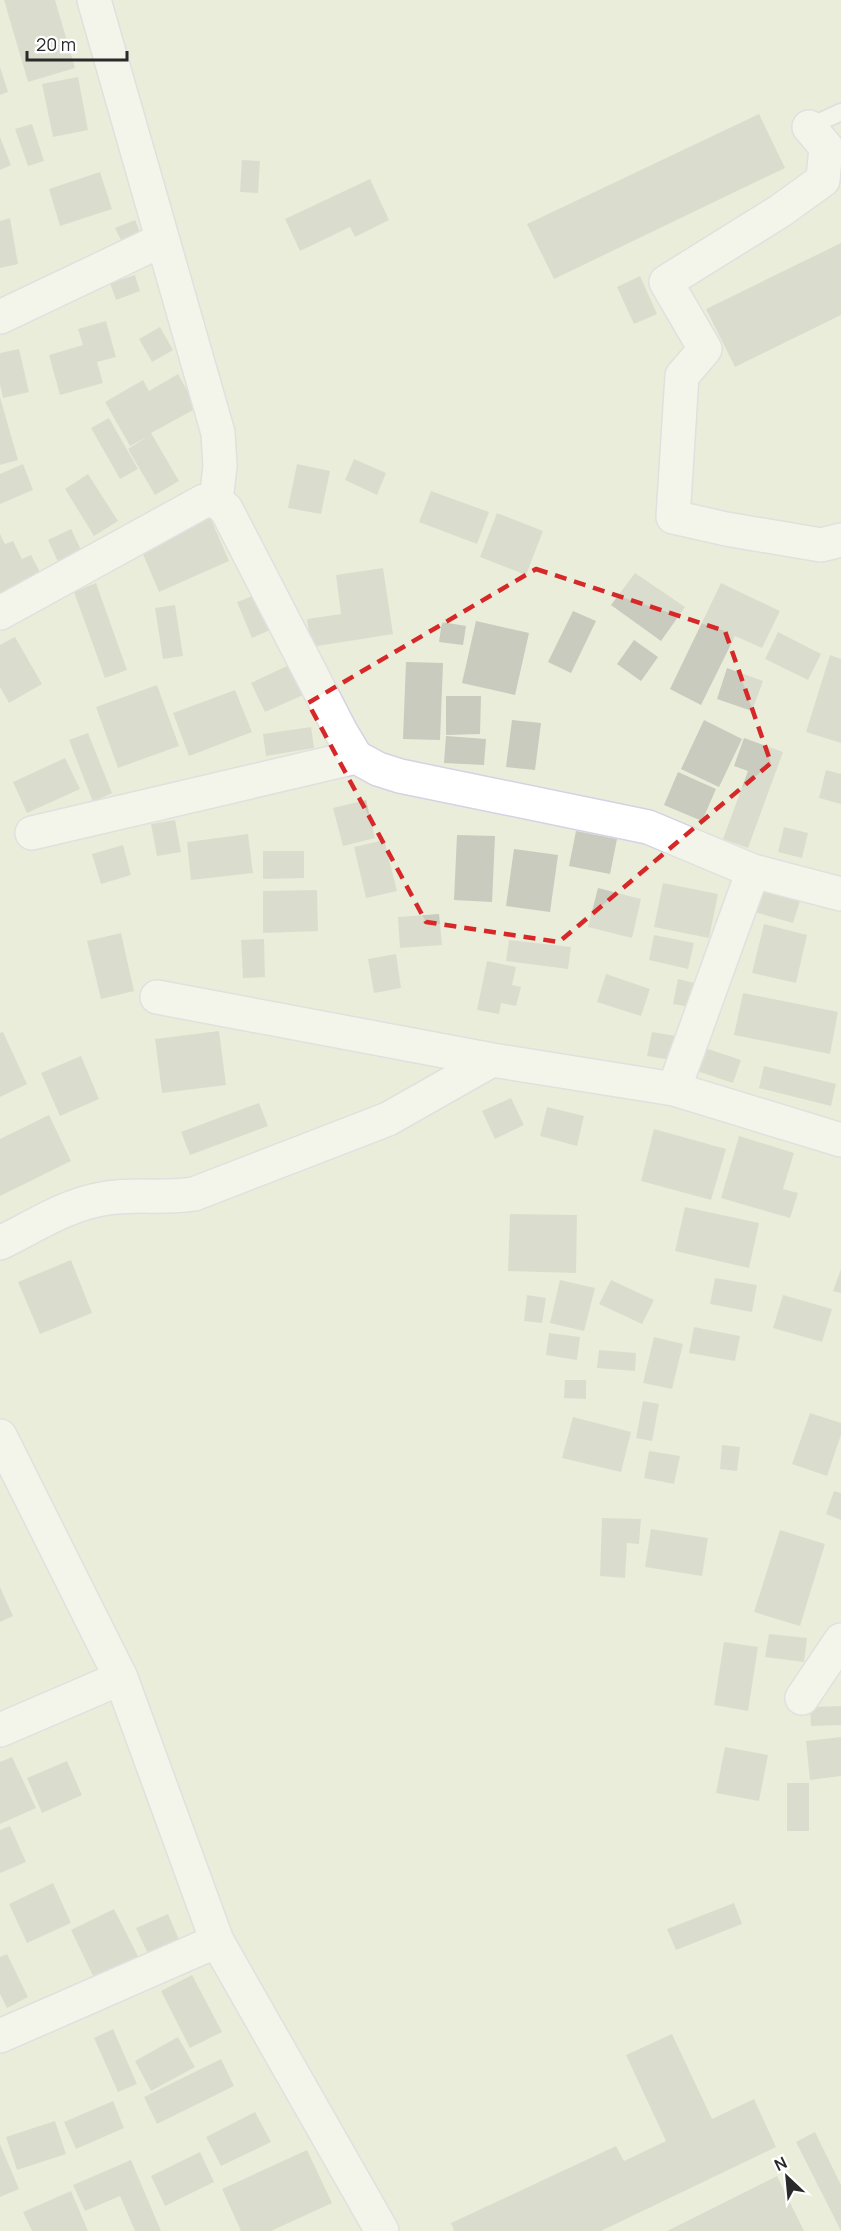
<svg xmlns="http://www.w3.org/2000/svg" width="841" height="2231" viewBox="0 0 841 2231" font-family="Manrope,sans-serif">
<rect width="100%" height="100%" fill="#eaedda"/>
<path fill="#c8cbbd" d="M 4,0 L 55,0 L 75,68 L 28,82 Z
M 0,67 L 8,92 L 0,95 Z
M 78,77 L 88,130 L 53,137 L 42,84 Z
M 759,114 L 785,168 L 554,279 L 527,224 Z
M 32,124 L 44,161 L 28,166 L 15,129 Z
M 0,137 L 11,165 L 0,170 Z
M 242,160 L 260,161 L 258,193 L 240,192 Z
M 100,172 L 112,209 L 60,226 L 49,189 Z
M 370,179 L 389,220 L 355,237 L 350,227 L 300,251 L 285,219 Z
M 10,218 L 18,264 L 0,268 L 0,221 Z
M 135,220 L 141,234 L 122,242 L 115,228 Z
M 841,243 L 841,315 L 735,367 L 706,309 Z
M 135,275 L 140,291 L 116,300 L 110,283 Z
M 640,276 L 657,314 L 634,324 L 617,287 Z
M 106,321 L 116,357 L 97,362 L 103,383 L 60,395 L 49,355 L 83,345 L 78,329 Z
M 160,327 L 173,350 L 152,362 L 139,339 Z
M 19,349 L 29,392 L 3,398 L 0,384 L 0,353 Z
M 178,374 L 197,408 L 151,433 L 179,481 L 155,495 L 128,449 L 147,437 L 130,446 L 105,402 L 143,380 L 149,391 Z
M 0,397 L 18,460 L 0,465 Z
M 109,418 L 138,469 L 120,479 L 91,428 Z
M 354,459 L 386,473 L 377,495 L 345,480 Z
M 23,464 L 33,490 L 0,504 L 0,474 Z
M 297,464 L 330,471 L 321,514 L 288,508 Z
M 88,474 L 118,521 L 94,536 L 65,489 Z
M 431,491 L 489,512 L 477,544 L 419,522 Z
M 497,513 L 543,531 L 526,575 L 480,557 Z
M 210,517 L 229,561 L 159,592 L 140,547 Z
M 71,529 L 82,552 L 59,564 L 48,540 Z
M 0,534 L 5,544 L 13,541 L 22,559 L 31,555 L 41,574 L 0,595 Z
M 383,568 L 393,634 L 311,647 L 307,619 L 341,614 L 336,575 Z
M 635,573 L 685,607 L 661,641 L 611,605 Z
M 96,583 L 127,670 L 105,678 L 74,592 Z
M 721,583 L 780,611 L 762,648 L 735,636 L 701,705 L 670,689 Z
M 255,595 L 270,630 L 252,638 L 237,602 Z
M 175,605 L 183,656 L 163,659 L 155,608 Z
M 573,611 L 596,621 L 571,673 L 548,662 Z
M 476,621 L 529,633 L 515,695 L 462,683 Z
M 442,622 L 466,626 L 463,645 L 439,642 Z
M 778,632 L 821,654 L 808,680 L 765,659 Z
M 15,637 L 42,684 L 9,703 L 0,687 L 0,645 Z
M 634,640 L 658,657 L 641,681 L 617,664 Z
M 830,655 L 841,659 L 841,743 L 806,732 Z
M 406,662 L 443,663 L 440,740 L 403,739 Z
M 289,665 L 303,695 L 265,712 L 251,683 Z
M 727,668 L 763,681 L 752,711 L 717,699 Z
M 157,685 L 179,746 L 118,768 L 96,707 Z
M 235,690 L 252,732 L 189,756 L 173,713 Z
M 446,696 L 481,696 L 480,734 L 446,735 Z
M 512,720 L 541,723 L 535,770 L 506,767 Z
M 704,720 L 742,739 L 719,787 L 681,769 Z
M 311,727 L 314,748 L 266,756 L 263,734 Z
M 88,733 L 112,793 L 93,802 L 69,740 Z
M 446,736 L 486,739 L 484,765 L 444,763 Z
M 744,738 L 783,752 L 748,848 L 723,839 L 748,771 L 734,766 Z
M 65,758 L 80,789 L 27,813 L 13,782 Z
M 826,770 L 841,774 L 841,804 L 819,798 Z
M 678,772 L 716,789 L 702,821 L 664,805 Z
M 366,800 L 375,838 L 343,846 L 333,808 Z
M 175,820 L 181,852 L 157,856 L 151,824 Z
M 784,827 L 808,833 L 802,858 L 778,852 Z
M 576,831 L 617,839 L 610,874 L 569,866 Z
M 248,834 L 253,873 L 191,880 L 187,842 Z
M 457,835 L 495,836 L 492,902 L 454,900 Z
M 384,840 L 397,891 L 366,898 L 354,847 Z
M 123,845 L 131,875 L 101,884 L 92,854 Z
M 514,849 L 558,855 L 550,912 L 506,906 Z
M 263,851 L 304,851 L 304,878 L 263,879 Z
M 663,883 L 718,894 L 709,938 L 654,927 Z
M 759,886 L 801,898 L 793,923 L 751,911 Z
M 598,888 L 641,899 L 632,938 L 588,927 Z
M 317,890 L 318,931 L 263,933 L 263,891 Z
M 439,914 L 442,945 L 400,948 L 398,917 Z
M 764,924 L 807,935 L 796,983 L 752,973 Z
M 121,933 L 134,991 L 101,999 L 87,941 Z
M 654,935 L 694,943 L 688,969 L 649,960 Z
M 264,939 L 265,977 L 243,978 L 241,940 Z
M 509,940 L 571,947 L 568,969 L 506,961 Z
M 396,954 L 401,988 L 374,993 L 368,959 Z
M 487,961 L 516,967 L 512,985 L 521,987 L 516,1006 L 501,1003 L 499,1014 L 477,1010 Z
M 606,974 L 650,989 L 641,1016 L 597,1002 Z
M 678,979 L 695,983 L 690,1007 L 673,1004 Z
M 743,993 L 838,1012 L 830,1054 L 734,1035 Z
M 219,1031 L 226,1085 L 162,1093 L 155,1039 Z
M 3,1032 L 27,1084 L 0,1097 L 0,1033 Z
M 652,1032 L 676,1036 L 671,1060 L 647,1056 Z
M 705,1048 L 741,1060 L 733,1083 L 697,1071 Z
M 81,1056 L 99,1099 L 60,1116 L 41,1073 Z
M 764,1066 L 836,1084 L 831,1106 L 759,1088 Z
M 511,1098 L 524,1125 L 495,1139 L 482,1111 Z
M 259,1103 L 268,1126 L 190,1155 L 181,1132 Z
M 547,1107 L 584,1116 L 577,1146 L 540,1136 Z
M 49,1115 L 71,1161 L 0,1196 L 0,1139 Z
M 654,1129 L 726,1149 L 711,1200 L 641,1181 Z
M 739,1136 L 794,1153 L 783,1189 L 798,1193 L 790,1218 L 721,1198 Z
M 685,1207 L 759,1223 L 749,1268 L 675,1251 Z
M 510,1214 L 577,1215 L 576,1273 L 508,1271 Z
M 71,1260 L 92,1313 L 40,1334 L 18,1282 Z
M 841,1269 L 841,1293 L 833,1291 Z
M 715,1278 L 757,1285 L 752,1312 L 710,1304 Z
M 560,1280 L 595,1288 L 584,1331 L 550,1323 Z
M 611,1280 L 654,1300 L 642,1324 L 599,1304 Z
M 527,1295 L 546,1298 L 542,1323 L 524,1321 Z
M 783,1295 L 832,1309 L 822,1342 L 773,1328 Z
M 694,1327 L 740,1336 L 735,1361 L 689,1353 Z
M 549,1333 L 580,1337 L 577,1360 L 546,1355 Z
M 654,1337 L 683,1344 L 672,1389 L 643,1383 Z
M 599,1350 L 636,1353 L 635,1371 L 597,1368 Z
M 565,1380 L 586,1380 L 586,1399 L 564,1398 Z
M 643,1401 L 659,1404 L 652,1441 L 636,1438 Z
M 810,1413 L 841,1423 L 841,1435 L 827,1476 L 792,1464 Z
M 573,1417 L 631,1432 L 621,1472 L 562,1458 Z
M 722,1445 L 740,1447 L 737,1471 L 720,1469 Z
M 649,1451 L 680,1456 L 674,1484 L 644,1478 Z
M 834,1491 L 841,1493 L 841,1520 L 826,1514 Z
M 602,1518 L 641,1519 L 639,1544 L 627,1543 L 625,1578 L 600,1576 Z
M 651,1529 L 708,1538 L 702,1576 L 645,1567 Z
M 780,1530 L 825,1544 L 800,1626 L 754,1612 Z
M 0,1587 L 13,1616 L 0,1622 Z
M 769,1634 L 807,1638 L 804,1662 L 765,1657 Z
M 724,1642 L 758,1647 L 748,1711 L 714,1705 Z
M 841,1706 L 841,1725 L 811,1726 L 810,1707 Z
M 841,1737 L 841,1776 L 810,1780 L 806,1741 Z
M 725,1747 L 768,1755 L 759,1801 L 716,1793 Z
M 12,1757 L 36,1808 L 0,1824 L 0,1762 Z
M 67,1761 L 82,1795 L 42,1813 L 27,1778 Z
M 787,1783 L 809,1783 L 809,1831 L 787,1831 Z
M 10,1826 L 26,1862 L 0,1873 L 0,1830 Z
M 53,1883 L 71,1923 L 27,1943 L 9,1904 Z
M 734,1903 L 742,1924 L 676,1950 L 667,1929 Z
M 114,1909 L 139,1958 L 95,1980 L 71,1930 Z
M 168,1914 L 180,1942 L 149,1956 L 136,1928 Z
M 7,1954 L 28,1997 L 7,2008 L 0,1994 L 0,1957 Z
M 192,1975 L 222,2032 L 190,2048 L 161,1991 Z
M 113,2029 L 137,2084 L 118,2092 L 94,2038 Z
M 672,2034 L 712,2119 L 754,2099 L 776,2147 L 601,2231 L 454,2231 L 451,2223 L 616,2146 L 624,2161 L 666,2141 L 626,2055 Z
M 178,2037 L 195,2067 L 151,2091 L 135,2061 Z
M 221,2059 L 234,2086 L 157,2124 L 144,2097 Z
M 113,2101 L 124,2128 L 76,2149 L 64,2122 Z
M 255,2112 L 271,2142 L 221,2166 L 206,2137 Z
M 55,2121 L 66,2154 L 17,2170 L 6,2137 Z
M 815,2132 L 841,2185 L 841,2231 L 796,2142 Z
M 0,2144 L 19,2189 L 0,2197 Z
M 307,2150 L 332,2203 L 271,2231 L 241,2231 L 222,2189 Z
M 200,2152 L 214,2182 L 165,2206 L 151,2176 Z
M 131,2160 L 161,2231 L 135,2231 L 120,2196 L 85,2211 L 73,2185 Z
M 777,2176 L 804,2231 L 667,2231 Z
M 71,2191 L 88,2231 L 32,2231 L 23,2212 Z"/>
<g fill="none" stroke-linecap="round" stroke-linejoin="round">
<g stroke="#d8d0e4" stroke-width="20">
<path id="service" d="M 809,127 L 841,112"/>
</g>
<g stroke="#d8d0e4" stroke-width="36">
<path id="minor" d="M 94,0 L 218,433 L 220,466 L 216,501
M 809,127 L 826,147 L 823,180 L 780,211 L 666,282 L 705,349 L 682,376 L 673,517 L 726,529 L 821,545 L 841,540
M 0,317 L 162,240
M 0,613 L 204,501 L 216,501 L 226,509 L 341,732 L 356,757 L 378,769 L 400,776 L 648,827 L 753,871 L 841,894
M 32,833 L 356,757
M 157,997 L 492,1060 L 674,1089 L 841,1140
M 674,1089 L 753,871
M 0,1243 C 33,1227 66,1205 102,1199 C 133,1193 163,1199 194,1194 L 388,1119 L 492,1060
M 0,1436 L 121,1678 L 217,1941 L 382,2231
M 802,1698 L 841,1640
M 0,1730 L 121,1678
M 0,2036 L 217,1941"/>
</g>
<use href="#service" stroke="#fff" stroke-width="16"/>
<use href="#minor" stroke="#fff" stroke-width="33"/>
</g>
<path d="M0 0H841V2231H0ZM 536,569 L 725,631 L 771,763 L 559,942 L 426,922 L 308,703 Z" fill="#eaedda" fill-opacity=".55" fill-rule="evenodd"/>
<path fill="none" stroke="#d62828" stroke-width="4.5" stroke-dasharray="12 8" stroke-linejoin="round" d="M 536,569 L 725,631 L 771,763 L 559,942 L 426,922 L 308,703 Z"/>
<g transform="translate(787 2177) rotate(334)" stroke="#ffffff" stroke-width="4.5" paint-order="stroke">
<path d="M0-4.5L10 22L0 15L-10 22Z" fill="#2a2a2a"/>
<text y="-9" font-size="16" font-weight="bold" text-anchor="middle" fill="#2a2a2a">N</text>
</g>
<path d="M27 51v9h100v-9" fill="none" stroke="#2a2a2a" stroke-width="3"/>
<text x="36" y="51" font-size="18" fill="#2a2a2a" stroke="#ffffff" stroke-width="4.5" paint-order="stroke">20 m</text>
</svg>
